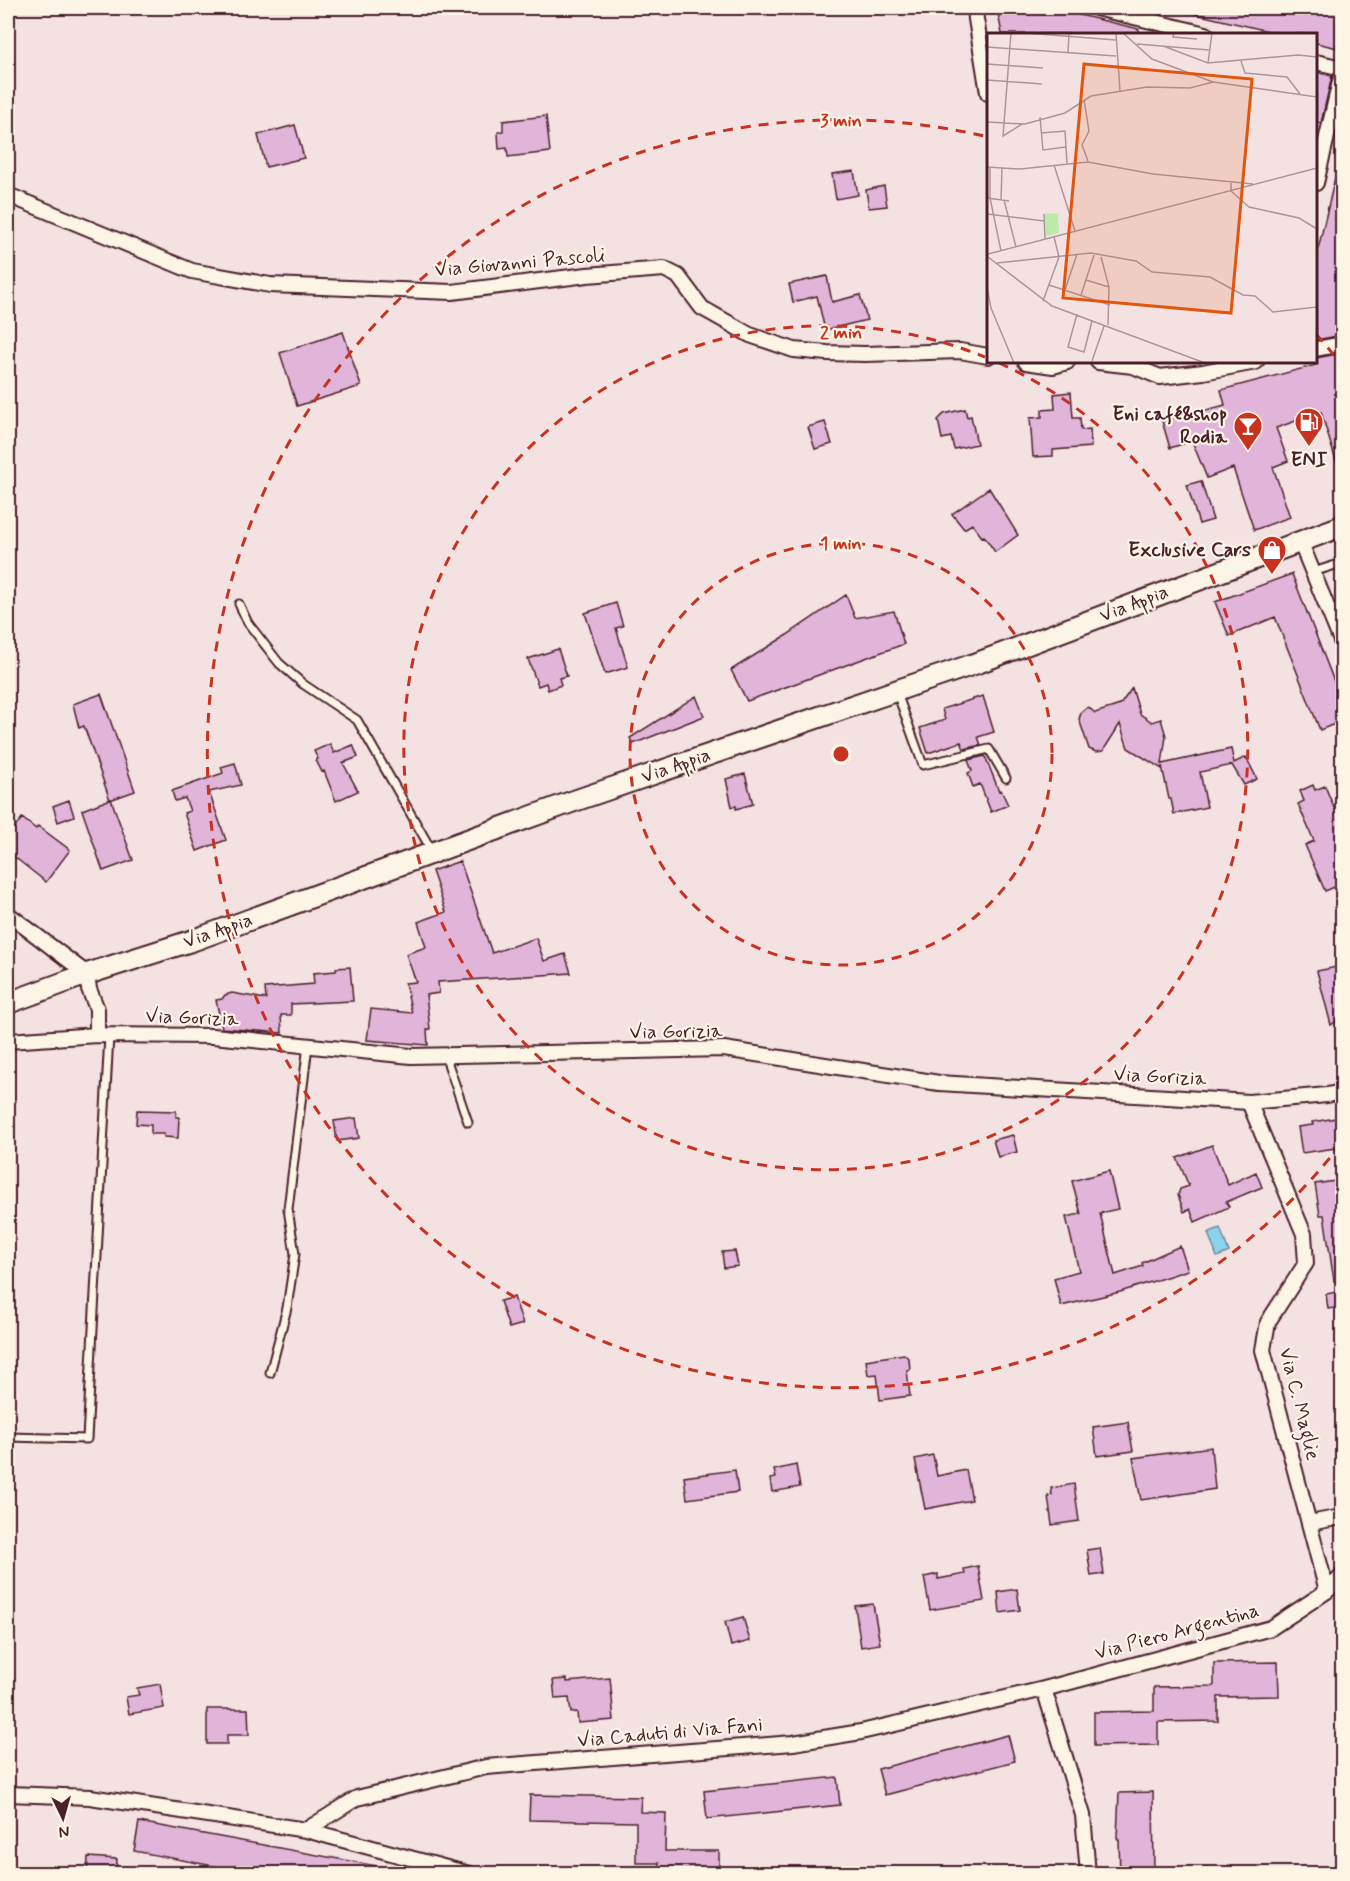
<svg xmlns="http://www.w3.org/2000/svg" width="1350" height="1881" viewBox="0 0 1350 1881" font-family="Mynerve,sans-serif">
<rect width="100%" height="100%" fill="#f4e2e2"/>
<filter id="ink" filterUnits="userSpaceOnUse"><feTurbulence type="fractalNoise" baseFrequency=".0167" numOctaves="2"/><feDisplacementMap in="SourceGraphic" scale="12" xChannelSelector="R" yChannelSelector="G"/><feConvolveMatrix kernelMatrix="1 2 1 2 8 2 1 2 1" color-interpolation-filters="sRGB"/></filter>
<g filter="url(#ink)">
<path fill="#8bd3ec" stroke="#718b9f" stroke-width="1.5" d="M 1220,1228 L 1229,1252 L 1217,1257 L 1208,1233 Z"/>
<path fill="#e1b5da" stroke="#4a1f2b" stroke-width="1.5" d="M 997,8 L 1050,8 L 1139,29 L 1139,34 L 1002,34 Z
M 1192,8 L 1342,8 L 1342,49 L 1316,43 L 1316,34 L 1281,34 L 1191,13 Z
M 1316,72 L 1332,76 L 1321,123 L 1316,122 Z
M 546,116 L 550,152 L 508,157 L 507,148 L 499,149 L 498,132 L 503,131 L 503,121 Z
M 295,125 L 304,158 L 266,167 L 258,135 Z
M 1337,169 L 1342,170 L 1342,335 L 1316,340 L 1316,258 Z
M 854,171 L 858,195 L 836,199 L 832,174 Z
M 884,186 L 887,206 L 869,208 L 866,190 Z
M 827,276 L 832,302 L 860,295 L 867,320 L 825,330 L 817,296 L 793,302 L 789,284 Z
M 343,332 L 361,386 L 297,406 L 280,353 Z
M 1342,353 L 1342,470 L 1339,471 L 1321,412 L 1276,428 L 1288,461 L 1273,467 L 1290,517 L 1254,530 L 1233,468 L 1207,478 L 1192,441 L 1170,448 L 1162,421 L 1198,409 L 1199,412 L 1225,405 L 1221,390 L 1316,365 L 1316,358 Z
M 1071,392 L 1073,418 L 1080,418 L 1081,430 L 1090,429 L 1091,447 L 1053,450 L 1053,456 L 1033,457 L 1030,418 L 1042,417 L 1042,410 L 1055,409 L 1054,394 Z
M 965,409 L 967,417 L 971,416 L 977,444 L 954,449 L 951,437 L 942,439 L 938,420 L 944,414 Z
M 825,422 L 832,444 L 815,449 L 808,427 Z
M 1201,481 L 1213,520 L 1199,524 L 1187,485 Z
M 989,488 L 1018,535 L 995,552 L 984,536 L 982,537 L 972,524 L 964,529 L 952,514 Z
M 1292,574 L 1342,702 L 1342,721 L 1320,730 L 1275,617 L 1229,636 L 1215,602 Z
M 846,595 L 855,618 L 894,611 L 904,644 L 747,701 L 731,670 L 787,635 Z
M 616,603 L 623,626 L 616,628 L 628,667 L 605,674 L 585,613 Z
M 558,649 L 567,676 L 559,678 L 561,685 L 548,690 L 546,683 L 538,686 L 528,659 Z
M 1132,688 L 1140,714 L 1152,722 L 1161,719 L 1166,736 L 1162,764 L 1231,749 L 1234,763 L 1246,757 L 1257,779 L 1244,785 L 1232,765 L 1200,772 L 1207,807 L 1174,814 L 1171,799 L 1169,799 L 1162,766 L 1162,769 L 1128,748 L 1120,724 L 1103,751 L 1096,752 L 1089,749 L 1079,719 L 1081,713 L 1088,707 L 1095,713 L 1120,705 Z
M 101,694 L 135,791 L 110,800 L 84,726 L 79,728 L 73,704 Z
M 696,696 L 704,716 L 633,744 L 630,738 Z
M 983,696 L 994,732 L 978,737 L 981,745 L 964,749 L 961,742 L 928,753 L 920,728 L 945,720 L 942,709 Z
M 330,744 L 334,753 L 353,745 L 358,757 L 343,763 L 358,791 L 336,801 L 324,771 L 322,772 L 316,760 L 318,759 L 314,751 Z
M 985,756 L 999,791 L 1001,790 L 1008,805 L 991,812 L 980,784 L 973,787 L 968,773 L 972,771 L 968,760 Z
M 235,763 L 241,785 L 209,792 L 226,840 L 197,851 L 184,813 L 190,811 L 185,798 L 175,801 L 172,791 L 223,773 L 221,767 Z
M 745,774 L 753,804 L 736,809 L 736,806 L 732,807 L 726,779 Z
M 1313,785 L 1315,790 L 1325,786 L 1334,808 L 1338,806 L 1342,815 L 1342,884 L 1325,891 L 1305,845 L 1314,841 L 1298,804 L 1304,801 L 1300,791 Z
M 111,799 L 133,860 L 103,871 L 82,810 Z
M 69,800 L 74,816 L 58,822 L 53,806 Z
M 22,818 L 36,829 L 38,826 L 70,850 L 46,882 L 8,852 L 8,837 Z
M 460,861 L 492,953 L 536,938 L 544,961 L 565,954 L 571,973 L 438,982 L 439,993 L 426,995 L 430,1029 L 427,1030 L 428,1045 L 367,1040 L 371,1009 L 412,1013 L 405,983 L 416,982 L 406,954 L 426,947 L 418,922 L 446,912 L 432,871 Z
M 1342,966 L 1342,1017 L 1331,1025 L 1317,971 Z
M 350,967 L 353,1001 L 291,1004 L 291,1015 L 281,1015 L 282,1033 L 222,1028 L 216,1000 L 222,999 L 225,995 L 232,993 L 266,999 L 265,988 L 314,984 L 313,973 L 336,971 L 336,968 Z
M 137,1110 L 176,1111 L 176,1117 L 179,1117 L 178,1138 L 164,1137 L 164,1134 L 151,1134 L 151,1125 L 136,1124 Z
M 1342,1117 L 1342,1147 L 1302,1153 L 1298,1127 L 1313,1125 L 1312,1122 Z
M 356,1118 L 359,1138 L 337,1141 L 334,1121 Z
M 1013,1135 L 1017,1152 L 998,1157 L 993,1140 Z
M 1212,1145 L 1228,1185 L 1256,1172 L 1262,1187 L 1226,1202 L 1229,1207 L 1195,1222 L 1190,1209 L 1184,1212 L 1178,1195 L 1180,1189 L 1189,1186 L 1177,1158 Z
M 1109,1171 L 1118,1209 L 1100,1213 L 1115,1275 L 1143,1266 L 1142,1263 L 1180,1246 L 1188,1270 L 1120,1292 L 1061,1306 L 1054,1278 L 1079,1271 L 1066,1217 L 1081,1214 L 1072,1181 Z
M 1342,1180 L 1342,1281 L 1334,1281 L 1324,1215 L 1320,1215 L 1315,1184 Z
M 735,1251 L 738,1266 L 724,1268 L 722,1252 Z
M 1342,1291 L 1342,1307 L 1328,1309 L 1326,1294 Z
M 514,1297 L 523,1324 L 509,1328 L 500,1301 Z
M 904,1354 L 909,1359 L 910,1370 L 907,1370 L 910,1396 L 880,1400 L 877,1374 L 868,1375 L 866,1360 Z
M 1128,1422 L 1133,1451 L 1097,1456 L 1093,1427 Z
M 1211,1447 L 1215,1489 L 1141,1500 L 1133,1458 Z
M 933,1455 L 937,1476 L 966,1470 L 972,1500 L 925,1509 L 915,1459 Z
M 796,1465 L 800,1487 L 772,1492 L 770,1479 L 776,1478 L 774,1470 Z
M 735,1470 L 738,1492 L 687,1499 L 684,1477 Z
M 1074,1484 L 1079,1521 L 1052,1525 L 1048,1496 L 1052,1495 L 1051,1488 Z
M 1100,1548 L 1104,1574 L 1091,1576 L 1087,1550 Z
M 978,1566 L 984,1601 L 930,1610 L 924,1577 L 938,1574 L 938,1579 L 965,1574 L 964,1569 Z
M 1017,1589 L 1020,1610 L 1000,1613 L 998,1592 Z
M 873,1604 L 880,1644 L 861,1647 L 855,1606 Z
M 743,1617 L 750,1641 L 731,1646 L 725,1622 Z
M 1278,1662 L 1279,1696 L 1218,1697 L 1218,1721 L 1158,1722 L 1158,1745 L 1094,1746 L 1094,1712 L 1154,1711 L 1154,1687 L 1214,1686 L 1214,1663 Z
M 610,1678 L 614,1720 L 578,1723 L 577,1712 L 571,1713 L 569,1698 L 555,1699 L 553,1680 L 567,1679 L 567,1682 Z
M 160,1684 L 164,1708 L 129,1714 L 126,1697 L 139,1695 L 137,1688 Z
M 207,1709 L 248,1709 L 249,1735 L 227,1735 L 227,1744 L 207,1744 Z
M 1008,1735 L 1015,1761 L 885,1795 L 878,1769 Z
M 837,1777 L 840,1805 L 707,1819 L 704,1791 Z
M 1153,1792 L 1154,1874 L 1120,1874 L 1119,1840 L 1117,1838 L 1119,1793 Z
M 530,1795 L 641,1797 L 640,1812 L 666,1813 L 665,1851 L 719,1851 L 719,1874 L 659,1874 L 659,1863 L 636,1863 L 636,1822 L 529,1820 Z
M 139,1822 L 377,1866 L 377,1874 L 256,1874 L 134,1851 Z
M 88,1857 L 117,1859 L 116,1874 L 87,1874 Z"/>
<g fill="none" stroke-linecap="round" stroke-linejoin="round">
<g stroke="#4a1f2b" stroke-width="11">
<path id="lane" d="M 1313,572 L 1342,563
M 239,604 L 248,623 L 279,663 L 303,684 L 357,720 L 432,851
M 897,693 L 923,765 L 989,749 L 1006,778
M 445,1055 L 468,1122
M 270,1373 L 287,1308 L 295,1254 L 288,1209 L 308,1045
M 8,1437 L 87,1439 L 109,1036"/>
</g>
<g stroke="#4a1f2b" stroke-width="18">
<path id="street" d="M 975,8 L 976,19 L 988,93
M 1096,8 L 1206,34
M 1316,62 L 1342,68
M 1316,183 L 1342,73
M 8,195 L 192,271 L 270,285 L 452,292 L 587,275 L 664,269 L 678,276 L 702,308 L 750,335 L 794,350 L 827,353 L 865,354 L 960,351 L 988,356
M 1316,349 L 1342,344
M 1026,362 L 1053,366 L 1067,362
M 1098,362 L 1133,366 L 1160,377 L 1203,372 L 1256,362
M 1300,541 L 1342,643
M 8,914 L 87,974 L 89,989 L 97,1009 L 97,1035
M 8,1041 L 97,1035 L 213,1036 L 411,1056 L 724,1049 L 939,1083 L 1249,1102 L 1327,1095 L 1342,1092
M 1249,1102 L 1304,1234 L 1306,1263 L 1268,1322 L 1263,1350 L 1327,1591
M 1309,1523 L 1342,1517
M 1044,1689 L 1083,1815 L 1088,1874
M 8,1794 L 90,1797 L 306,1830 L 469,1874
M 306,1830 L 357,1798 L 486,1767 L 793,1743 L 861,1732 L 1044,1689 L 1271,1628 L 1327,1591 L 1342,1576"/>
</g>
<g stroke="#4a1f2b" stroke-width="24">
<path id="secondary" d="M 8,1003 L 87,974 L 194,940 L 574,801 L 980,662 L 1342,526"/>
</g>
<use href="#lane" stroke="#fcf5e5" stroke-width="7"/>
<use href="#street" stroke="#fcf5e5" stroke-width="14"/>
<use href="#secondary" stroke="#fcf5e5" stroke-width="20"/>
</g>
</g>
<g fill="none" stroke="#c8321e" stroke-width="3" stroke-dasharray="10 8">
<circle cx="841" cy="754" r="211"/>
<path d="M999 363A422 422 0 1 1 985 357"/>
<path d="M1341 1144A634 634 0 1 1 984 136M1316 334A634 634 0 0 1 1341 364"/>
</g>
<defs>
<g id="fuel-pin" transform="scale(1.5)"><path d="M0 17L-7.5 6A9.5 9.5 0 1 1 7.5 6Z" fill="#c8321e" stroke="#fcf5e5"/><path d="M-5.5-6h7V0h2V4h1.3V-2.5L3-4.5l.8-.8L6-3V5H2.5V1h-1V6h-7ZM-4.2-4.7v3.2H.2V-4.7Z" fill="#fff"/></g>
<g id="bar-pin" transform="scale(1.5)"><path d="M0 17L-7.5 6A9.5 9.5 0 1 1 7.5 6Z" fill="#c8321e" stroke="#fcf5e5"/><path d="M-6-5H6L.8 .8V4.5H3.5V6h-7V4.5H-.8V.8Z" fill="#fff"/></g>
<g id="shop-pin" transform="scale(1.5)"><path d="M0 17L-7.5 6A9.5 9.5 0 1 1 7.5 6Z" fill="#c8321e" stroke="#fcf5e5"/><path d="M-5-2.5h2.3a2.7 3.5 0 0 1 5.4 0H5L5.5 6h-11ZM-1.5-2.5h3a1.5 2.3 0 0 0-3 0Z" fill="#fff"/></g>
</defs>
<g fill-rule="evenodd">
<use href="#fuel-pin" x="1309" y="422"/>
<use href="#bar-pin" x="1248" y="426"/>
<use href="#shop-pin" x="1272" y="550"/>
</g>
<g text-anchor="middle" dominant-baseline="central" stroke-width="4.5" stroke-linejoin="round" paint-order="stroke">
<g font-size="20" fill="#4a1f2b" stroke="#fcf5e5">
<text transform="translate(520 263) rotate(-5)">Via Giovanni Pascoli</text>
<text transform="translate(1134 604) rotate(-21)">Via Appia</text>
<text transform="translate(676 766) rotate(-19)">Via Appia</text>
<text transform="translate(218 931) rotate(-19)">Via Appia</text>
<text transform="translate(192 1018) rotate(2)">Via Gorizia</text>
<text transform="translate(676 1032) rotate(-1)">Via Gorizia</text>
<text transform="translate(1160 1077) rotate(3)">Via Gorizia</text>
<text transform="translate(1299 1404) rotate(76)">Via C. Maglie</text>
<text transform="translate(1177 1632) rotate(-15)">Via Piero Argentina</text>
<text transform="translate(670 1733) rotate(-5)">Via Caduti di Via Fani</text>
</g>
<g font-size="20" font-weight="bold" fill="#4a1f2b" stroke="#fcf5e5" text-anchor="end">
<text x="1227" y="414">Eni café&amp;shop<tspan x="1227" dy="23">Rodia</tspan></text>
<text x="1309" y="460" text-anchor="middle">ENI</text>
<text x="1251" y="550">Exclusive Cars</text>
</g>
</g>
<g transform="translate(987 33)">
<rect width="330" height="330" fill="#f4e2e2"/>
<path d="M 58,180 L 71,181 L 72,200 L 59,203 Z" fill="#baebab"/>
<path fill="none" stroke="#b09499" stroke-width="1.5" d="M 24,0 L 16,103 L 35,91M 38,0 L 129,7M 129,0 L 133,58M 136,0 L 165,26 L 226,49 L 330,64M 187,0 L 186,4 L 210,6M 150,11 L 222,17M 176,13 L 221,30 L 311,22 L 330,24M 0,14 L 129,23M 81,20 L 82,0M 254,28 L 258,40 L 300,44 L 313,61M 221,30 L 225,0M 0,31 L 56,35M 0,47 L 55,51M 97,67 L 102,98 L 95,112 L 101,128M 53,84 L 56,117 L 79,114M 0,89 L 38,91 L 78,80 L 104,63 L 160,54 L 203,55 L 226,49M 54,100 L 78,98 L 80,130M 67,132 L 88,198M 0,134 L 33,136 L 101,129 L 166,141 L 266,151M 3,134 L 3,165 L 14,218M 244,150 L 244,158 L 262,174 L 312,185 L 330,196M 0,165 L 22,168M 14,167 L 15,135M 17,167 L 29,214M 0,181 L 57,188M 57,181 L 58,206M 1,221 L 330,135M 1,224 L 65,273 L 218,330M 114,224 L 122,254 L 121,292M 10,230 L 104,220 L 149,228 L 165,239 L 223,244 L 256,262 L 268,263 L 286,279 L 330,274M 99,247 L 122,254M 62,252 L 123,272M 0,254 L 4,275 L 27,330M 78,257 L 90,221M 94,262 L 107,222M 56,268 L 72,224 L 67,204M 90,281 L 81,314 L 97,319 L 105,288M 105,328 L 117,293"/>
<path fill="#e0560e" fill-opacity="0.15" stroke="#e0560e" stroke-width="3" d="M 97,31 L 265,46 L 244,280 L 76,265 Z"/>
<rect width="330" height="330" fill="none" stroke="#4a1f2b" stroke-width="3"/>
</g>
<circle cx="841" cy="754" r="9" fill="#c8321e" stroke="#fcf5e5" stroke-width="3"/>
<g font-size="18" text-anchor="middle" font-weight="bold" fill="#c8321e" stroke="#fcf5e5" stroke-width="4.5" stroke-linejoin="round" paint-order="stroke">
<text x="841" y="126">3 min</text>
<text x="841" y="338">2 min</text>
<text x="841" y="549">1 min</text>
</g>
<rect width="1350" height="1881" fill="none" stroke="#fcf5e5" stroke-width="30"/>
<rect x="15" y="15" width="1320" height="1851" fill="none" stroke="#4a1f2b" stroke-width="2" filter="url(#ink)"/>
<g transform="translate(63 1818) rotate(175)" stroke="#fcf5e5" stroke-width="4.5" paint-order="stroke">
<path d="M0-4.5L10 22L0 15L-10 22Z" fill="#4a1f2b"/>
<text y="-9" font-size="16" font-weight="bold" text-anchor="middle" fill="#4a1f2b">N</text>
</g>
</svg>
